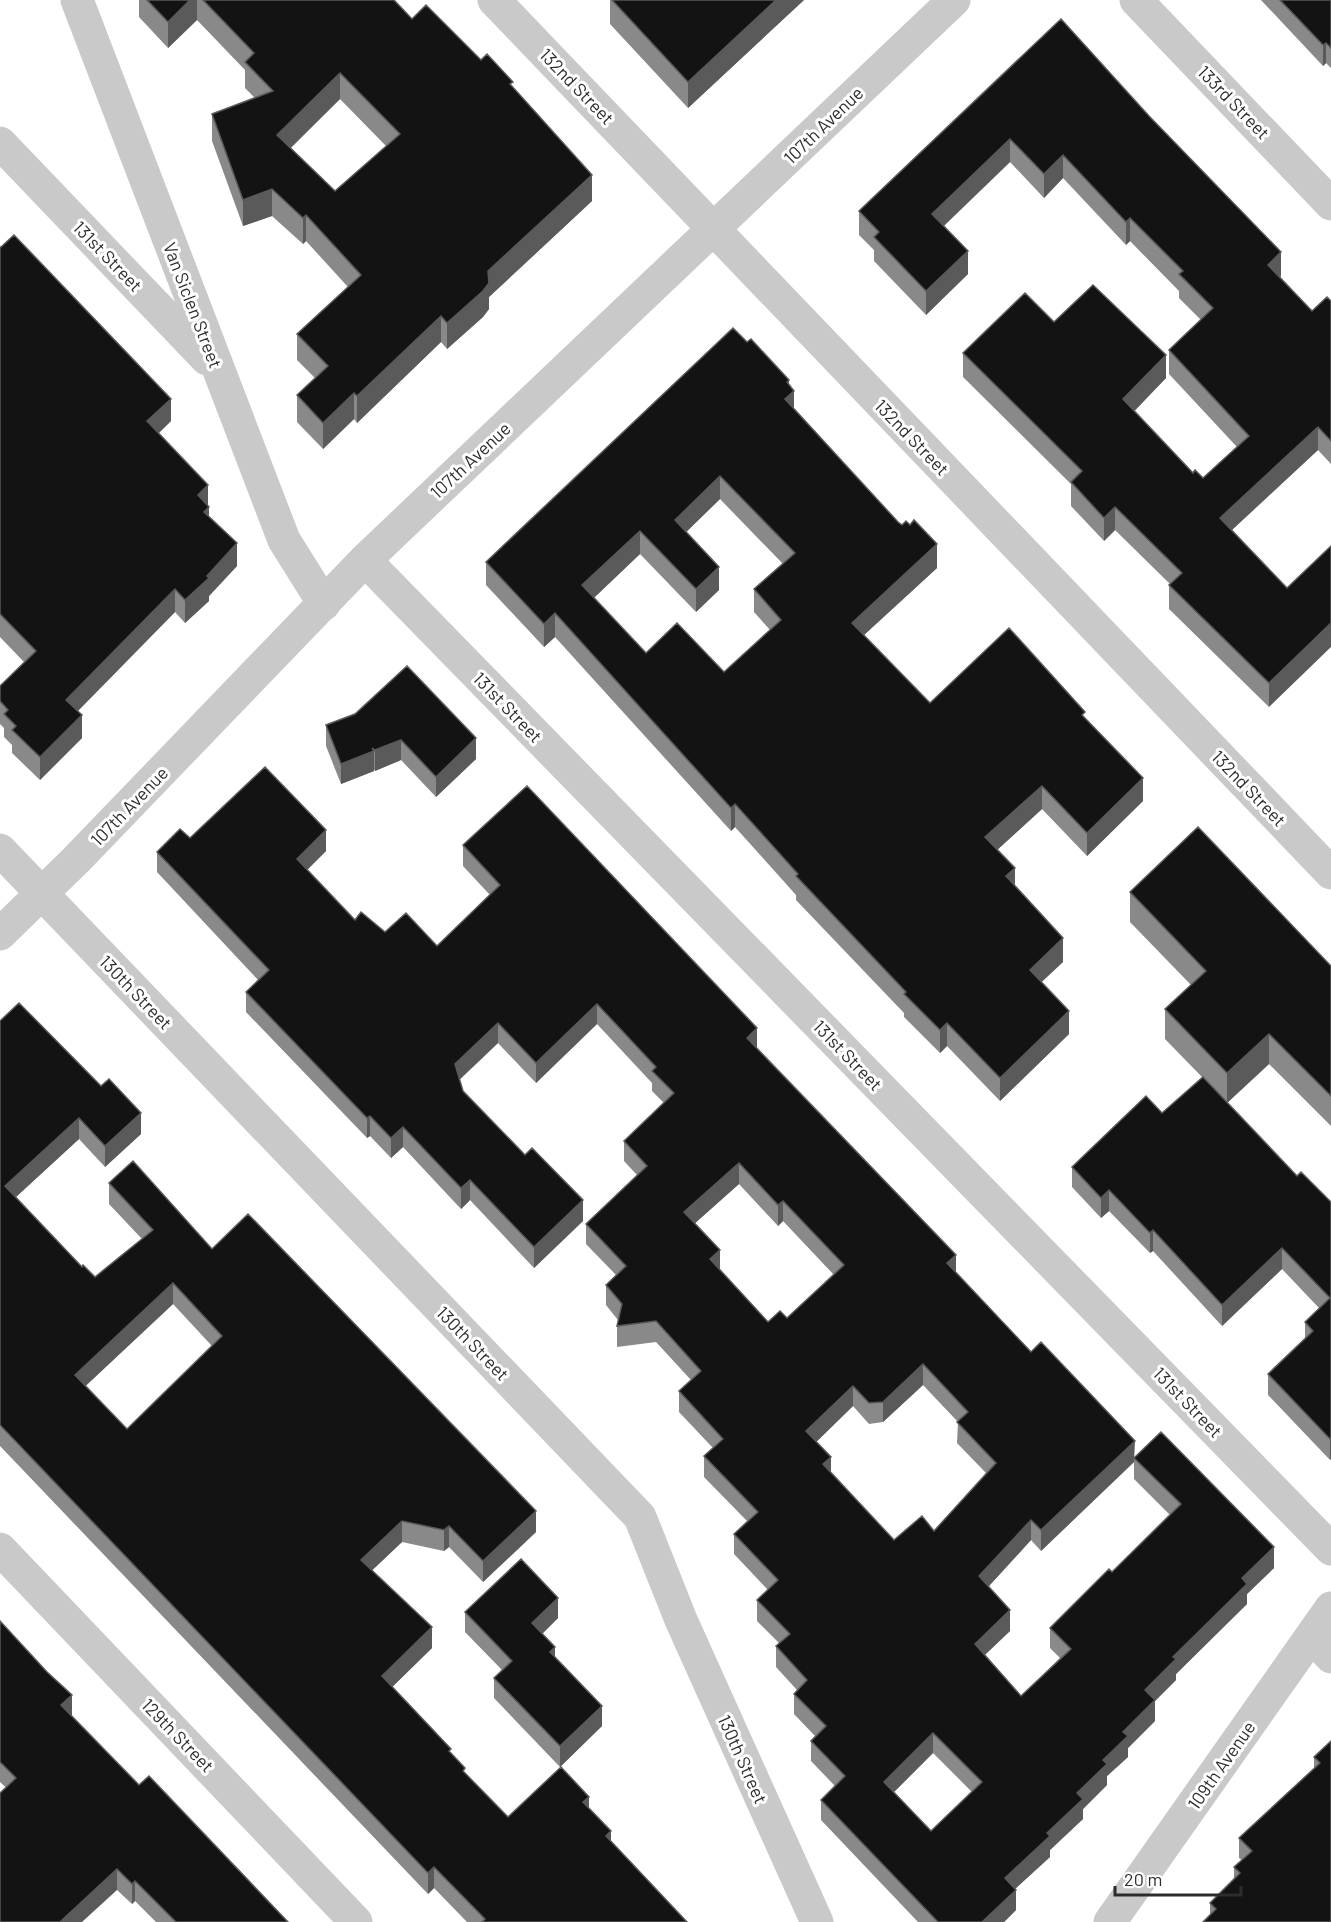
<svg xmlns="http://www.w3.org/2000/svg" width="1331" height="1922" viewBox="0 0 1331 1922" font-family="Barlow,sans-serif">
<rect width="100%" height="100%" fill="#fff"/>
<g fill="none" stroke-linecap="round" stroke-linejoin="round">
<path stroke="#c9c9c9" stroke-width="33" d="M 77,0 L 284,540 L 324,604
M 494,0 L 1331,873
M 1136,0 L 1331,204
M 0,143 L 207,359
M 365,560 L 1331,1549
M 0,850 L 640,1517 L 681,1620 L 817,1922
M 0,934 L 76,860 L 365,560 L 954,0
M 0,1549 L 356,1922
M 1312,1637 L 1331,1657
M 1110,1922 L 1331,1608"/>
</g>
<path fill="#898989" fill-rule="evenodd" d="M 139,0 L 394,0 L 412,19 L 481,60 L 513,88 L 592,201 L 489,297 L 489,309 L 483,317 L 447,349 L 441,342 L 357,423 L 354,419 L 323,449 L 297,422 L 297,395 L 315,378 L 297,360 L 297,334 L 348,287 L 306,241 L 303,244 L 272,216 L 243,226 L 212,141 L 212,114 L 255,98 L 245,88 L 245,70 L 197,20 L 168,48 L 139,17 ZM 340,99 L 386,146 L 335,191 L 291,148 Z
M 610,0 L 804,0 L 688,108 L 610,24 Z
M 1261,0 L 1331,0 L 1331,68 L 1326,63 L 1323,66 Z
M 1061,19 L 1281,276 L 1280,277 L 1312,311 L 1331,301 L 1331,464 L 1318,450 L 1232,530 L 1287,588 L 1269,707 L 1169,609 L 1169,585 L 1170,584 L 1115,530 L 1104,541 L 1071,506 L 1071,484 L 963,377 L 963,353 L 1054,322 L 1166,378 L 1134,411 L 1193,473 L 1203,478 L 1237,447 L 1169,374 L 1169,350 L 1201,320 L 1179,298 L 1179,291 L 1130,241 L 1126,245 L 1063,178 L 1044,198 L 1010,162 L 944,226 L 968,274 L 926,315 L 874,261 L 874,250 L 859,235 L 859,211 Z
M 0,247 L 171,421 L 159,433 L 208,506 L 209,517 L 237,566 L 209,596 L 209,601 L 185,623 L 175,612 L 78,711 L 82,738 L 40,780 L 12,753 L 12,745 L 4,737 L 4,728 L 0,724 L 0,686 L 24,662 L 0,637 Z
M 789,385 L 794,409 L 937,568 L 864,635 L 930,703 L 1085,719 L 1143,801 L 1087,856 L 1042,809 L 997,850 L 1015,886 L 1063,962 L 1041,982 L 1069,1034 L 1000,1101 L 947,1046 L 940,1053 L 904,1017 L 904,1013 L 796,900 L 796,895 L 735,827 L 731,831 L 555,637 L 544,647 L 486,585 L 486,562 ZM 720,499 L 783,564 L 754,589 L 754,612 L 770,630 L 724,672 L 646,653 L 594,598 L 640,554 L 696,612 L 719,590 L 686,532 Z
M 355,714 L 476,759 L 436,797 L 401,760 L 375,771 L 374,769 L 374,771 L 341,784 L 326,746 L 326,725 Z
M 190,838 L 326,851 L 307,870 L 355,920 L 385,932 L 437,946 L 490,895 L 463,866 L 463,845 L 757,1049 L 956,1272 L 1031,1352 L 1135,1458 L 1274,1568 L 1247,1594 L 1247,1604 L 1176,1674 L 1176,1680 L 1155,1701 L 1155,1721 L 1128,1748 L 1128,1757 L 1107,1776 L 1107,1785 L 1083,1809 L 1083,1819 L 1050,1850 L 1050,1857 L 1015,1889 L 1016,1910 L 1004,1922 L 918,1922 L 821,1820 L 821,1800 L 835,1786 L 811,1761 L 811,1741 L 815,1736 L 794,1714 L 794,1694 L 797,1690 L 776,1667 L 776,1646 L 779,1643 L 757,1621 L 757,1600 L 768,1590 L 734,1554 L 734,1534 L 747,1521 L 704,1477 L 704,1456 L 713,1448 L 679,1412 L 679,1391 L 691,1380 L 656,1342 L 617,1347 L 617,1326 L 618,1320 L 606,1305 L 606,1285 L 616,1275 L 586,1244 L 586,1224 L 637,1175 L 624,1161 L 624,1141 L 664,1103 L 652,1091 L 652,1083 L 597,1024 L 536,1083 L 498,1043 L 459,1080 L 463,1091 L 583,1221 L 534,1268 L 470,1200 L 461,1209 L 403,1147 L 391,1158 L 370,1136 L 367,1138 L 246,1012 L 246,992 L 258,980 L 157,872 L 157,852 ZM 739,1184 L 778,1226 L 783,1221 L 834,1275 L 787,1318 L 768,1322 L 720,1270 L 695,1223 ZM 923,1385 L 958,1422 L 957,1443 L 986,1473 L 934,1531 L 894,1540 L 831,1473 L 816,1442 L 853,1406 L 869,1424 L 883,1422 ZM 1134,1462 L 1134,1479 L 1170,1515 L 1112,1572 L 1050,1628 L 1050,1648 L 1060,1658 L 1021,1696 L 985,1655 L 1010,1631 L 988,1587 L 1031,1540 L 1041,1551 ZM 933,1753 L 972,1792 L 931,1831 L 894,1792 Z
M 1130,892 L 1331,966 L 1331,1126 L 1269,1064 L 1227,1103 L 1297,1176 L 1331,1202 L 1330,1460 L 1268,1395 L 1268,1374 L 1305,1339 L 1305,1322 L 1319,1308 L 1282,1269 L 1222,1326 L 1153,1251 L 1150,1253 L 1109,1211 L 1101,1218 L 1072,1187 L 1072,1167 L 1162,1113 L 1202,1077 L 1165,1039 L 1165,1009 L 1191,985 L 1130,922 Z
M 0,1021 L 141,1134 L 105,1167 L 79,1139 L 16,1197 L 82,1267 L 95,1277 L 142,1239 L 109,1204 L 109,1183 L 212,1249 L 536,1532 L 483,1582 L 449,1547 L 444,1551 L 402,1542 L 372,1570 L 432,1648 L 392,1687 L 451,1753 L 465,1773 L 508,1817 L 589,1808 L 611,1841 L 687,1922 L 467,1922 L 434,1888 L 428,1894 L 0,1446 ZM 173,1304 L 212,1346 L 127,1429 L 85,1386 Z
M 465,1612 L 558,1618 L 542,1634 L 555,1656 L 602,1726 L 560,1767 L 494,1698 L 494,1678 L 502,1670 L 465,1632 Z
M 0,1621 L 72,1716 L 139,1785 L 288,1922 L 156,1922 L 135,1901 L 132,1904 L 117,1890 L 0,1782 Z
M 1331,1741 L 1331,1922 L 1210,1915 L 1210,1903 L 1234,1879 L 1234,1867 L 1242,1860 L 1239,1858 L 1239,1838 L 1314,1769 L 1314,1757 Z"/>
<path fill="#5a5a5a" d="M 190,0 L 197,0 L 197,20 L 168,48 L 168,22 Z
M 776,0 L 804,0 L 688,108 L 688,82 Z
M 1326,43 L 1326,63 L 1323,66 L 1323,45 Z
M 340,73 L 340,99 L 277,161 L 277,135 Z
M 1010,139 L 1010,162 L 932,237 L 932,214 Z
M 1063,155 L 1063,178 L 1044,198 L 1044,174 Z
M 592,175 L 592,201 L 489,297 L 489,309 L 483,317 L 447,349 L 447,323 L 488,271 Z
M 272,189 L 272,216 L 243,226 L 243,200 Z
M 306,215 L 306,241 L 303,244 L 303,218 Z
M 1130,218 L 1130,241 L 1126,245 L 1126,222 Z
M 968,251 L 968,274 L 926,315 L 926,291 Z
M 1281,252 L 1281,276 L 1268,289 L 1268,265 Z
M 441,316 L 441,342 L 357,423 L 357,396 Z
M 1166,355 L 1166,378 L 1123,423 L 1123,399 Z
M 789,380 L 789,396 L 794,391 L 794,414 L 785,399 L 787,382 Z
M 354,393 L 354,419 L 323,449 L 323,423 Z
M 171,399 L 171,421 L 147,444 L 147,421 Z
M 1318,427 L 1318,450 L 1220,541 L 1220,518 Z
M 720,476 L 720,499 L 675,543 L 675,520 Z
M 208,485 L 208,508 L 198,495 Z
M 209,507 L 209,530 L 204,512 Z
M 1115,507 L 1115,530 L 1104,541 L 1104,518 Z
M 640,531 L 640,554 L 582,609 L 582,585 Z
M 237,543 L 237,566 L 209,596 L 209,601 L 185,623 L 185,600 Z
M 937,544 L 937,568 L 852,646 L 852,623 Z
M 719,567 L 719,590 L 696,612 L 696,589 Z
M 175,589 L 175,612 L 66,723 L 66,700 Z
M 555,613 L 555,637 L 544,647 L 544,624 Z
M 1331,623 L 1331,647 L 1269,707 L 1269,683 Z
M 82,715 L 82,738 L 40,780 L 40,757 Z
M 476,738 L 476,759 L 436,797 L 436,777 Z
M 401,740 L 401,760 L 375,771 L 375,750 Z
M 374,751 L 374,771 L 341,784 L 341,764 Z
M 1143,778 L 1143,801 L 1087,856 L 1087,833 Z
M 1042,786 L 1042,809 L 985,861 L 985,837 Z
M 735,804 L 735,827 L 731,831 L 731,808 Z
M 326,830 L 326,851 L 297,880 L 297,859 Z
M 1015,868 L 1015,891 L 1006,876 Z
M 1063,938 L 1063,962 L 1030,993 L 1030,970 Z
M 597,1004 L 597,1024 L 536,1083 L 536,1063 Z
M 1069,1011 L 1069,1034 L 1000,1101 L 1000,1078 Z
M 498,1023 L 498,1043 L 455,1084 L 455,1064 Z
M 947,1023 L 947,1046 L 940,1053 L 940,1030 Z
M 757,1028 L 757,1049 L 747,1038 Z
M 1269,1034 L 1269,1064 L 1227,1103 L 1227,1073 Z
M 141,1113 L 141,1134 L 105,1167 L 105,1146 Z
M 370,1116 L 370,1136 L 367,1138 L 367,1118 Z
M 79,1118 L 79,1139 L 5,1207 L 5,1186 Z
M 403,1127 L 403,1147 L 391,1158 L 391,1138 Z
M 739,1163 L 739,1184 L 684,1233 L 684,1212 Z
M 470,1180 L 470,1200 L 461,1209 L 461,1188 Z
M 1109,1190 L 1109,1211 L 1101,1218 L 1101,1198 Z
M 583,1200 L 583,1221 L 534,1268 L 534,1247 Z
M 783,1201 L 783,1221 L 778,1226 L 778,1205 Z
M 1153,1230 L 1153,1251 L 1150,1253 L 1150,1233 Z
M 1282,1248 L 1282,1269 L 1222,1326 L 1222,1305 Z
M 720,1250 L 720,1271 L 710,1259 Z
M 956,1255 L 956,1275 L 947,1263 Z
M 173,1283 L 173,1304 L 75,1396 L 75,1375 Z
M 923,1364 L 923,1385 L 883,1422 L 883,1402 Z
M 853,1386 L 853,1406 L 806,1452 L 806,1431 Z
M 1331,1438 L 1331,1459 L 1330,1460 L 1330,1439 Z
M 1135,1441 L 1134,1462 L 1041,1551 L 1041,1530 Z
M 831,1457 L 831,1477 L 823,1464 Z
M 536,1511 L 536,1532 L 483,1582 L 483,1561 Z
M 1031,1520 L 1031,1540 L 979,1597 L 979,1576 Z
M 402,1521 L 402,1542 L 361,1581 L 361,1560 Z
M 449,1526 L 449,1547 L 444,1551 L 444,1530 Z
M 1274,1547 L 1274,1568 L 1247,1594 L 1247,1604 L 1176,1674 L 1176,1680 L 1155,1701 L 1155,1721 L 1128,1748 L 1128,1757 L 1107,1776 L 1107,1785 L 1083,1809 L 1083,1819 L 1050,1850 L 1050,1857 L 1005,1898 L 1005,1878 L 1077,1793 L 1103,1760 L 1123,1732 L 1145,1690 L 1173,1657 L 1242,1578 Z
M 558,1598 L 558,1618 L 532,1644 L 532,1623 Z
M 1010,1610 L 1010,1631 L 975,1664 L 975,1644 Z
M 432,1627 L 432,1648 L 382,1697 L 382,1676 Z
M 555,1647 L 555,1668 L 550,1652 Z
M 72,1695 L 72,1716 L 61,1705 Z
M 602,1706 L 602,1726 L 560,1767 L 560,1746 Z
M 933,1733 L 933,1753 L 884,1802 L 884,1782 Z
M 589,1797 L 589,1818 L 583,1802 Z
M 611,1831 L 611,1852 L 606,1836 Z
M 434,1867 L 434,1888 L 428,1894 L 428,1873 Z
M 117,1869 L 117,1890 L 82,1922 L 60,1922 Z
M 135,1881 L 135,1901 L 132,1904 L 132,1884 Z
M 1016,1890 L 1016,1910 L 1004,1922 L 982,1922 Z"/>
<path fill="#131313" stroke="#5a5a5a" stroke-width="1.5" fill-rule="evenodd" d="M 147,0 L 190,0 L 168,22 Z
M 203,0 L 394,0 L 412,19 L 426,5 L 481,60 L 487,54 L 513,82 L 510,84 L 592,175 L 488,271 L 489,283 L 483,291 L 447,323 L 441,316 L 357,396 L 354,393 L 323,423 L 297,395 L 328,366 L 297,334 L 361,275 L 306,215 L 303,218 L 272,189 L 243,200 L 212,114 L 273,91 L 245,62 L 254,53 ZM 340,73 L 400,134 L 335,191 L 277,135 Z
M 612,0 L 776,0 L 688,82 Z
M 1280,0 L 1331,0 L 1331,48 L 1326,43 L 1323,45 Z
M 1061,19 L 1149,116 L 1281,252 L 1268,265 L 1312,311 L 1327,297 L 1331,301 L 1331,441 L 1318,427 L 1220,518 L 1287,588 L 1331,546 L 1331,623 L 1269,683 L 1169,585 L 1182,573 L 1115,507 L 1104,518 L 1071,482 L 1082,471 L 963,353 L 1025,293 L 1054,322 L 1093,285 L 1166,355 L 1123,399 L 1193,473 L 1195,470 L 1203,478 L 1249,436 L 1169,350 L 1213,308 L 1179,274 L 1183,271 L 1130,218 L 1126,222 L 1063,155 L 1044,174 L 1010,139 L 932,214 L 968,251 L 926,291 L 874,237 L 879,232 L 859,211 Z
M 14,235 L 171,399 L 147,421 L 208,485 L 198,495 L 209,507 L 204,512 L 237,543 L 207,576 L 209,578 L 185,600 L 175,589 L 66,700 L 82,715 L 40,757 L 12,730 L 16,726 L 4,714 L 8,710 L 0,701 L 0,686 L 36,651 L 0,614 L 0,247 L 1,247 Z
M 733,328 L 747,342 L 751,339 L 789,380 L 787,382 L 794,391 L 785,399 L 898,522 L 902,525 L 906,521 L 910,525 L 914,520 L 937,544 L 852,623 L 930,703 L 1009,628 L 1085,712 L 1082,715 L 1143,778 L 1087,833 L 1042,786 L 985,837 L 1015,868 L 1006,876 L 1063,938 L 1030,970 L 1069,1011 L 1000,1078 L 947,1023 L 940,1030 L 904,994 L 906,992 L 796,876 L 798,874 L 735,804 L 731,808 L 555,613 L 544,624 L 486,562 ZM 720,476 L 795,553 L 754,589 L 781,620 L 724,672 L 677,623 L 646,653 L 582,585 L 640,531 L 696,589 L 719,567 L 675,520 Z
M 407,666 L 476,738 L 436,777 L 401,740 L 375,750 L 372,748 L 374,751 L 341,764 L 326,725 L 355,714 Z
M 265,767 L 326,830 L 297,859 L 355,920 L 361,912 L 385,932 L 406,913 L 437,946 L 500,885 L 463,845 L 527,786 L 757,1028 L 747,1038 L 956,1255 L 947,1263 L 1031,1352 L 1041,1342 L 1135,1441 L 1041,1530 L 1031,1520 L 979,1576 L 1010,1610 L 975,1644 L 1021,1696 L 1071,1649 L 1050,1628 L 1109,1569 L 1112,1572 L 1181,1504 L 1134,1458 L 1161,1432 L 1274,1547 L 1242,1578 L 1247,1584 L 1173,1657 L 1176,1659 L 1145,1690 L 1155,1700 L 1123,1732 L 1128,1736 L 1103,1760 L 1107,1764 L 1077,1793 L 1083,1799 L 1047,1833 L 1050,1836 L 1005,1878 L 1016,1890 L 982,1922 L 938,1922 L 821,1800 L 845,1776 L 811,1741 L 826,1726 L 794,1694 L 807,1680 L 776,1646 L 790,1634 L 757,1600 L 778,1580 L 734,1534 L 758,1512 L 704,1456 L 723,1439 L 679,1391 L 701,1371 L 656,1321 L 617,1326 L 622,1304 L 606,1285 L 626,1266 L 586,1224 L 647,1166 L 624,1141 L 674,1093 L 652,1071 L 656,1067 L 597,1004 L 536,1063 L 498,1023 L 455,1064 L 463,1091 L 525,1155 L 532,1148 L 583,1200 L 534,1247 L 470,1180 L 461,1188 L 403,1127 L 391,1138 L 370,1116 L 367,1118 L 246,992 L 269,970 L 157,852 L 180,829 L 190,838 ZM 739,1163 L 778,1205 L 783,1201 L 844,1265 L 787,1318 L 780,1311 L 768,1322 L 710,1259 L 720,1250 L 684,1212 ZM 923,1364 L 968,1412 L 957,1422 L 996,1463 L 934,1531 L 922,1516 L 894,1540 L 823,1464 L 831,1457 L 806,1431 L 853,1386 L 869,1403 L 883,1402 ZM 933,1733 L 982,1782 L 931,1831 L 884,1782 Z
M 1198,827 L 1331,966 L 1331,1096 L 1269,1034 L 1227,1073 L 1165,1009 L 1206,971 L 1130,892 Z
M 19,1003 L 101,1086 L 109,1079 L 141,1113 L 105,1146 L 79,1118 L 5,1186 L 82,1267 L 83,1265 L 95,1277 L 153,1230 L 109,1183 L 133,1161 L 212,1249 L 248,1214 L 536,1511 L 483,1561 L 449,1526 L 444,1530 L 402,1521 L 361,1560 L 432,1627 L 382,1676 L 451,1749 L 449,1751 L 465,1768 L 463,1771 L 508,1817 L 561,1767 L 589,1797 L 583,1802 L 611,1831 L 606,1836 L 687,1922 L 482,1922 L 485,1919 L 434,1867 L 428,1873 L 0,1425 L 0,1021 ZM 173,1283 L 222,1336 L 127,1429 L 75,1375 Z
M 1203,1077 L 1297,1176 L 1301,1172 L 1331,1202 L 1331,1438 L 1330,1439 L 1268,1374 L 1313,1331 L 1305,1322 L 1330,1298 L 1282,1248 L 1222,1305 L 1153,1230 L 1150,1233 L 1109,1190 L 1101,1198 L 1072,1167 L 1146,1096 L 1162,1113 Z
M 521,1559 L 558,1598 L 532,1623 L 555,1647 L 550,1652 L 602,1706 L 560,1746 L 494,1678 L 512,1661 L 465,1612 Z
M 0,1621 L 47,1672 L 72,1695 L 61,1705 L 139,1785 L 149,1776 L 288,1922 L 176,1922 L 135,1881 L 132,1884 L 117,1869 L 60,1922 L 0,1922 L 0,1793 L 16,1778 L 0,1762 Z
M 1331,1741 L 1331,1922 L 1203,1922 L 1216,1909 L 1210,1903 L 1240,1873 L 1234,1867 L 1252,1851 L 1239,1838 L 1320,1763 L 1314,1757 Z"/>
<g text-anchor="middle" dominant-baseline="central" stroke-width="6" stroke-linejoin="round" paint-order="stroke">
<g font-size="18" fill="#2c2c2c" stroke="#fff">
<text transform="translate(577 86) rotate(46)">132nd Street</text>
<text transform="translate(1234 102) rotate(46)">133rd Street</text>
<text transform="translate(823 125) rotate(-44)">107th Avenue</text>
<text transform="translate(108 256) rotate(46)">131st Street</text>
<text transform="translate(193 305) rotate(69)">Van Siclen Street</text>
<text transform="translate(912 437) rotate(46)">132nd Street</text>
<text transform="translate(470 460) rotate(-43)">107th Avenue</text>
<text transform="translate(508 707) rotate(46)">131st Street</text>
<text transform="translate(1249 788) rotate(46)">132nd Street</text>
<text transform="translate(129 806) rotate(-46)">107th Avenue</text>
<text transform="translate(136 992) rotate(46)">130th Street</text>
<text transform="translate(848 1055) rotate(46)">131st Street</text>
<text transform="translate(473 1343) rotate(46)">130th Street</text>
<text transform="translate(1188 1402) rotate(46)">131st Street</text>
<text transform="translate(178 1735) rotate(46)">129th Street</text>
<text transform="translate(743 1759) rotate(66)">130th Street</text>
<text transform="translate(1221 1765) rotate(-55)">109th Avenue</text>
</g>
</g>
<path d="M1115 1886v9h126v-9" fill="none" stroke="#2c2c2c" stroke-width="3"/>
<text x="1124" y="1886" font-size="18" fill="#2c2c2c" stroke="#ffffff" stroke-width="4.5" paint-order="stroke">20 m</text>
</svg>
